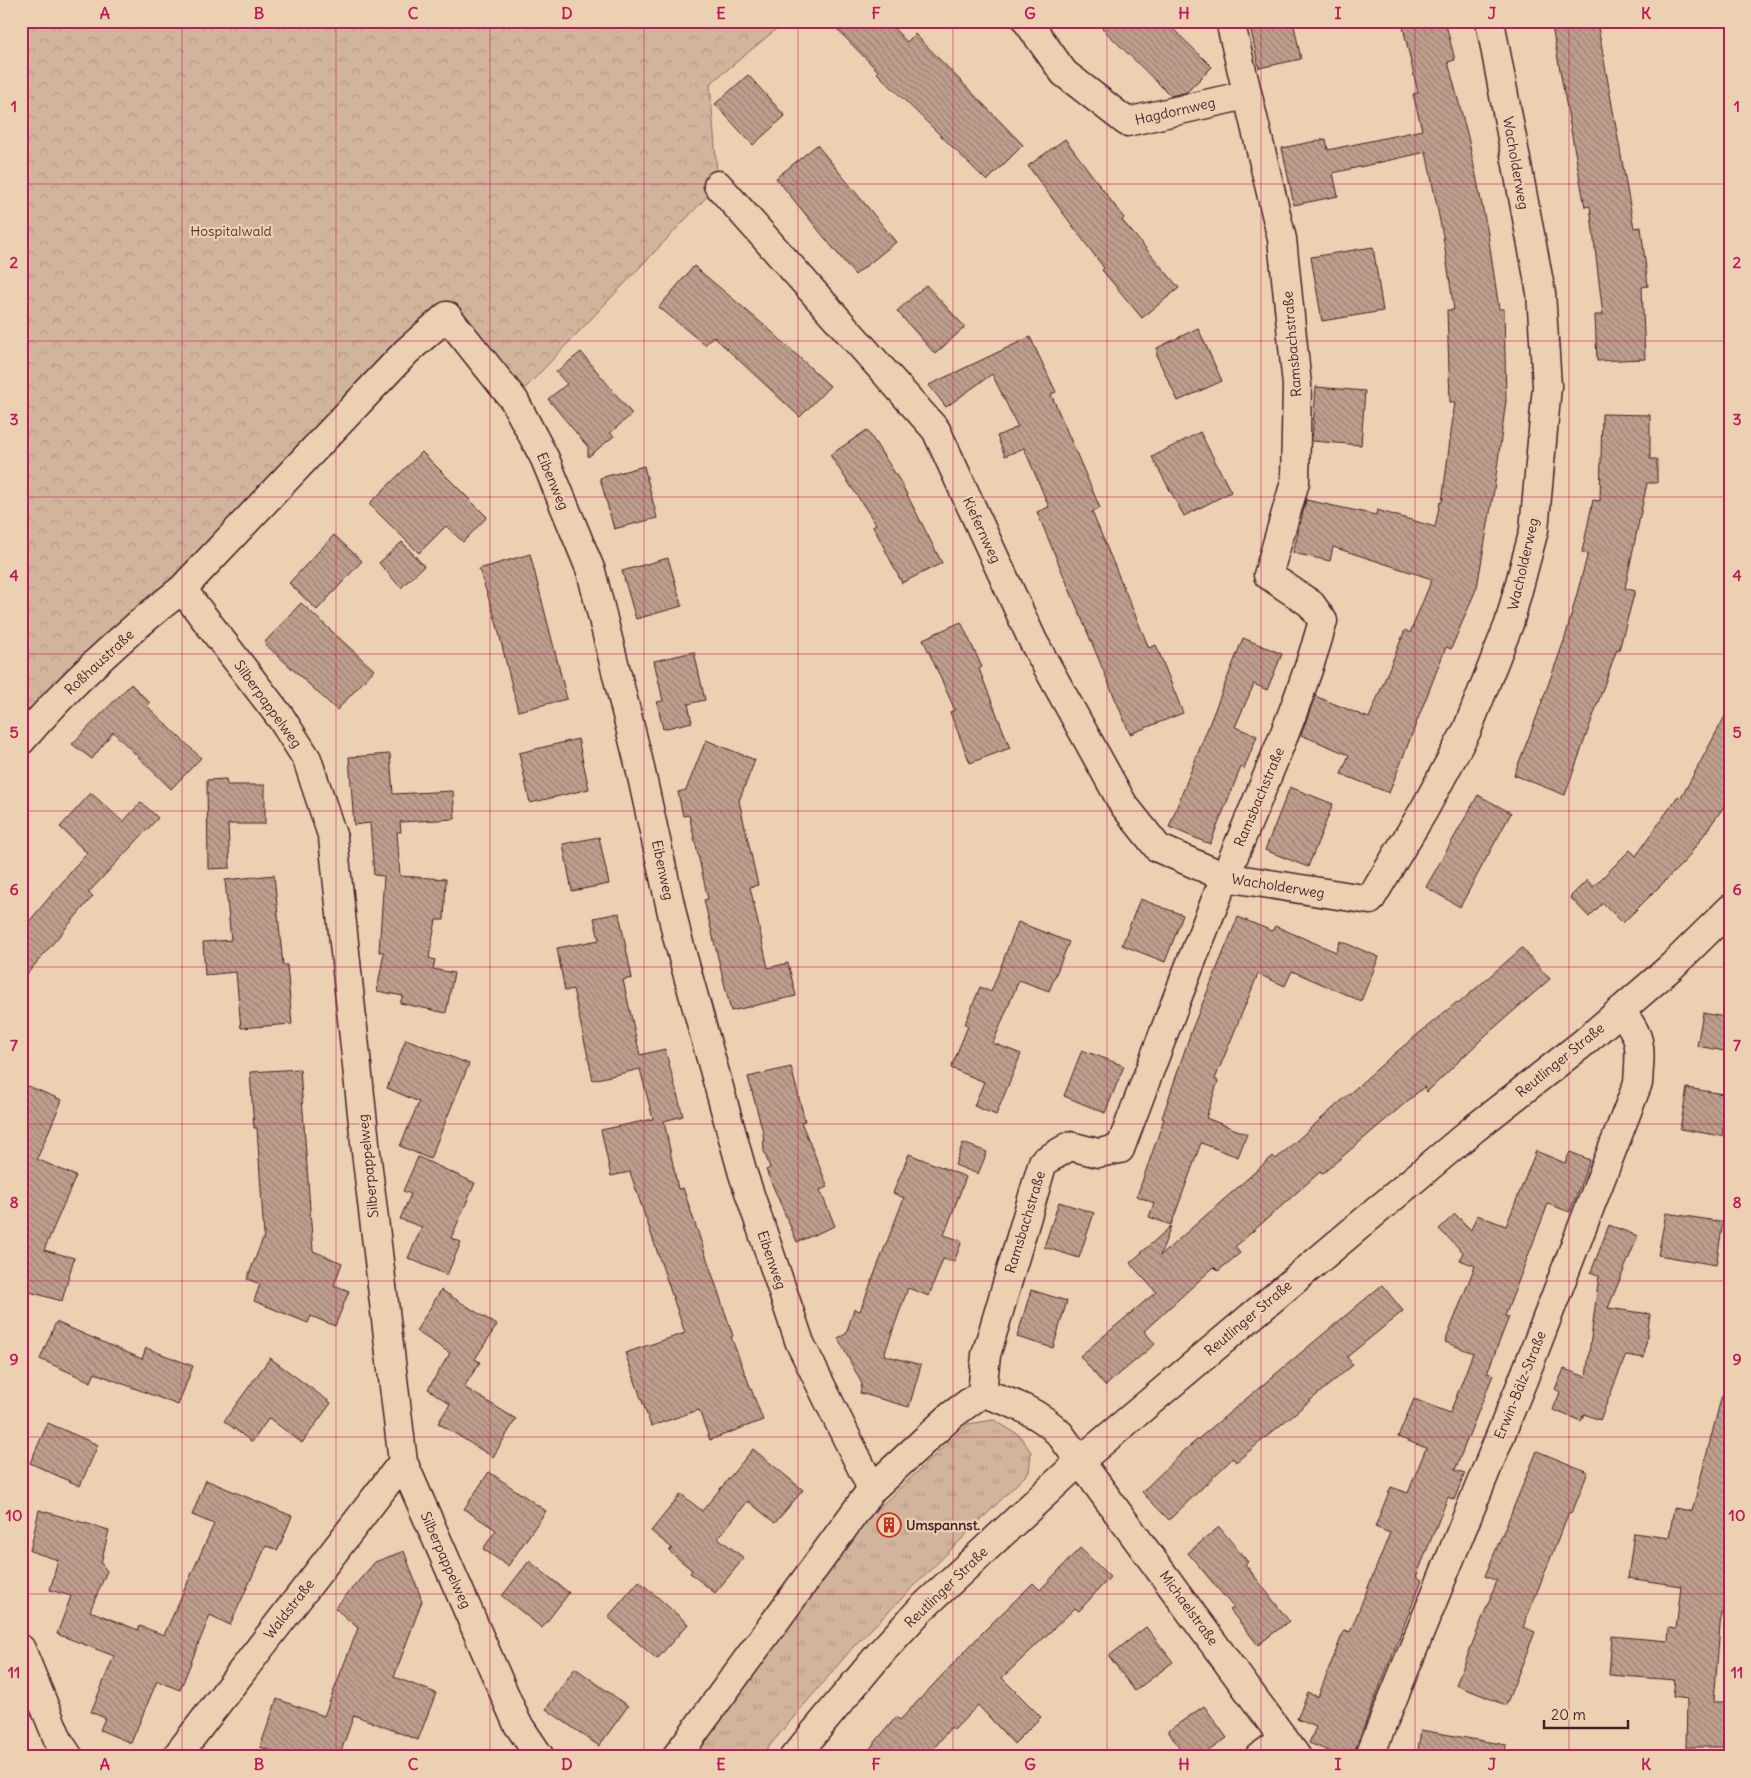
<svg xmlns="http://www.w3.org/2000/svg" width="1751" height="1778" viewBox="0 0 1751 1778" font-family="Delius,sans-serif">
<defs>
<pattern id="grass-tufts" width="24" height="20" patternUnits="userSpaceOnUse" patternTransform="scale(1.25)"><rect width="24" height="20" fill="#d0b49c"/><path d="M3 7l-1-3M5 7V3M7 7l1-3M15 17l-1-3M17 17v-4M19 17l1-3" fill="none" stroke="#b49a87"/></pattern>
<pattern id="forest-crowns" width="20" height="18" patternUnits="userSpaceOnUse" patternTransform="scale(1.25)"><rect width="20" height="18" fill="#d0b49c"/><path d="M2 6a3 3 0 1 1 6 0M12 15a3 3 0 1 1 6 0" fill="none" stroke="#b49a87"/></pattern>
<pattern id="building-back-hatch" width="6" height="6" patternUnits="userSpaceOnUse" patternTransform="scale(1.25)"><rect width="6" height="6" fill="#be9f8d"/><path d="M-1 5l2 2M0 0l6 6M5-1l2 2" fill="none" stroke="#9c8173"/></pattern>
</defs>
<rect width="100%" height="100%" fill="#ebd0b2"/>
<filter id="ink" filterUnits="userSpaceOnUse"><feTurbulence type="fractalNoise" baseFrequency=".02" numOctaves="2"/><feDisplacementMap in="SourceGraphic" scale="10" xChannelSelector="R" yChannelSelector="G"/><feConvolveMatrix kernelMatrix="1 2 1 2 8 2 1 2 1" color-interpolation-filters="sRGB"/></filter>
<g filter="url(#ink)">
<path fill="url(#grass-tufts)" stroke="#8d6a64" d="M 994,1420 L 1019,1435 L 1031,1452 L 1029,1472 L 854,1646 L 760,1757 L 689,1757 L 805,1594 L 870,1516 L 968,1424 Z"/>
<path fill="url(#forest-crowns)" stroke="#8d6a64" d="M 21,21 L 786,21 L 710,84 L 718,185 L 514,400 L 447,317 L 21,741 Z"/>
<path fill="url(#building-back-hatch)" stroke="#4a1f2b" d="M 829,21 L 887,21 L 907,42 L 915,34 L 1023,145 L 987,181 L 877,73 L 878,71 Z
M 1095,21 L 1165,21 L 1212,67 L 1187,92 L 1171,96 Z
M 1249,21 L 1293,21 L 1301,59 L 1259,68 Z
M 1426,21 L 1445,21 L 1455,60 L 1448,62 L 1468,137 L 1488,234 L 1499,309 L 1504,309 L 1506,401 L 1494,490 L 1477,587 L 1451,649 L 1446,647 L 1389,793 L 1341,774 L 1349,755 L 1301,735 L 1315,696 L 1369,718 L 1405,630 L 1410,633 L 1432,579 L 1333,547 L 1330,561 L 1293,553 L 1306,500 L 1376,515 L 1377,510 L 1435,527 L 1440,502 L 1442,502 L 1455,402 L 1450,402 L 1447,310 L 1454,310 L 1443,236 L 1426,152 L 1333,173 L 1338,196 L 1294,205 L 1282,148 L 1326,139 L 1328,150 L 1422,130 L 1413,94 L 1418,93 L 1403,27 Z
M 1551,21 L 1597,21 L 1634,228 L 1641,227 L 1648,286 L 1642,287 L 1645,359 L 1597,361 L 1595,315 L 1603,315 L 1590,206 L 1585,207 Z
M 748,75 L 785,116 L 753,145 L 715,104 Z
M 1065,139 L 1124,218 L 1122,220 L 1179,288 L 1142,318 L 1102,270 L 1104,268 L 1028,166 Z
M 817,145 L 896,242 L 855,275 L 776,178 Z
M 1373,247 L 1383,311 L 1322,321 L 1311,257 Z
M 694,266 L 772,332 L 830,386 L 800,417 L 713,336 L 705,345 L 659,307 Z
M 926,285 L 965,327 L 935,354 L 897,311 Z
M 1198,328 L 1222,381 L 1178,401 L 1157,357 L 1157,348 Z
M 1030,337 L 1056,392 L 1051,394 L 1100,508 L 1092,512 L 1149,648 L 1156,645 L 1183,713 L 1130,734 L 1037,512 L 1049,507 L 1024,448 L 1005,456 L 997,436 L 1018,427 L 992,374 L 946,407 L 929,385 Z
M 581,352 L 632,414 L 610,433 L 614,436 L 588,457 L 588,447 L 548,399 L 567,384 L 556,372 Z
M 1316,387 L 1365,391 L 1361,445 L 1312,441 Z
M 1602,414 L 1650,415 L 1650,459 L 1657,459 L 1657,483 L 1647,483 L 1625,588 L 1635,591 L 1619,650 L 1617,649 L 1565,795 L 1514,775 L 1534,724 L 1565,638 L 1588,553 L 1582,552 L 1593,500 L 1600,501 Z
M 867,430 L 900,481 L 942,563 L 902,583 L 873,526 L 876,524 L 830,455 Z
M 1200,432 L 1231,492 L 1184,516 L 1152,457 Z
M 422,452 L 487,517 L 463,542 L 446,526 L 419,553 L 369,504 Z
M 644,466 L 657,518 L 614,529 L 600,478 Z
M 334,535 L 362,561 L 317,610 L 289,583 Z
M 402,542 L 424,566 L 401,588 L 379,563 Z
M 530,554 L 567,699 L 518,711 L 496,621 L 479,569 Z
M 668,558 L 682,606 L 636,619 L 622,571 Z
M 301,603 L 374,670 L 337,710 L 264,643 Z
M 961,622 L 982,667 L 979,669 L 1010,748 L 970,763 L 950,712 L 955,710 L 923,639 Z
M 1243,638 L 1282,654 L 1267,690 L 1254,684 L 1235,727 L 1257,736 L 1244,769 L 1241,767 L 1210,844 L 1169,827 Z
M 694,652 L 705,700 L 688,704 L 692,722 L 663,729 L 657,702 L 663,701 L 654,661 Z
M 131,684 L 150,703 L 147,706 L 201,758 L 171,789 L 113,732 L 92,759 L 72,744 Z
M 1730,707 L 1730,798 L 1686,860 L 1623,923 L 1603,903 L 1589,917 L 1570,897 L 1587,880 L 1593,887 L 1630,850 L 1636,856 L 1678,796 L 1681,798 Z
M 578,739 L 589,789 L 530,803 L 519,753 Z
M 706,740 L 755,760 L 739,801 L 758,885 L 750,887 L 768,968 L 788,963 L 796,996 L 731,1011 L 704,900 L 708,899 L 689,815 L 683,816 L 678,792 L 686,790 Z
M 390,754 L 393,794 L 453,791 L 455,819 L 400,822 L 401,832 L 397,832 L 400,876 L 446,879 L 444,920 L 436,920 L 429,958 L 435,960 L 433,969 L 454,973 L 446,1013 L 400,1003 L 403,996 L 377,991 L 384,952 L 379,952 L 384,876 L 374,875 L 370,823 L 354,825 L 349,757 Z
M 226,779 L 227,785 L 265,785 L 265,824 L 228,824 L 230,868 L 208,869 L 207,780 Z
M 1290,787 L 1333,804 L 1308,867 L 1265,850 Z
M 91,793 L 123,822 L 141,802 L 158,818 L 88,893 L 93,896 L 21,981 L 21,931 L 87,853 L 60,827 Z
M 1478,795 L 1511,813 L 1460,907 L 1426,887 Z
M 599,837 L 609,884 L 572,891 L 563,844 Z
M 274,875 L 283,965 L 287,965 L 292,1024 L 241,1028 L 236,972 L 205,975 L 203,942 L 231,940 L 225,880 Z
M 1140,899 L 1183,915 L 1165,962 L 1122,945 Z
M 619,913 L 632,978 L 623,980 L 640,1055 L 665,1049 L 683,1116 L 664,1121 L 678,1189 L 683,1188 L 733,1336 L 731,1337 L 763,1420 L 710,1440 L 699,1410 L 651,1426 L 625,1353 L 685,1333 L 630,1172 L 611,1176 L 601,1130 L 653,1119 L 640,1069 L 593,1080 L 573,989 L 565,991 L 557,948 L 599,940 L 594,918 Z
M 1238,917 L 1272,931 L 1275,926 L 1336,952 L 1340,941 L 1379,957 L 1361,1001 L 1292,971 L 1285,986 L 1258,974 L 1215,1079 L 1218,1081 L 1206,1118 L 1247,1134 L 1238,1157 L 1201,1143 L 1171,1225 L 1149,1217 L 1154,1203 L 1137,1196 L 1164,1119 L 1162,1118 L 1192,1029 Z
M 1018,922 L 1069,942 L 1049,991 L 1019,980 L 993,1043 L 1021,1054 L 996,1115 L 974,1106 L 984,1082 L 951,1068 L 968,1026 L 965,1024 L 980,987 L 991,992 Z
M 1522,948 L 1550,979 L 1486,1035 L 1427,1092 L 1424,1087 L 1322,1174 L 1320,1172 L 1235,1247 L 1240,1253 L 1218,1271 L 1214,1267 L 1144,1331 L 1155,1344 L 1105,1386 L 1080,1356 L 1156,1292 L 1130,1263 L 1171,1226 L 1160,1256 L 1273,1156 L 1276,1159 L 1394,1054 L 1457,1002 L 1458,1004 Z
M 1703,1013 L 1730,1018 L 1730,1052 L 1697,1046 Z
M 406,1039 L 469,1064 L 430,1159 L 400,1146 L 419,1102 L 387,1088 Z
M 1082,1050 L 1124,1066 L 1105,1113 L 1064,1096 Z
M 791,1067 L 805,1121 L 801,1122 L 828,1187 L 820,1190 L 835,1226 L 797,1242 L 766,1170 L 770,1168 L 764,1151 L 763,1132 L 748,1077 Z
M 300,1069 L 313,1251 L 342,1263 L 334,1285 L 349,1291 L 335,1326 L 311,1316 L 308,1323 L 254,1301 L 260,1284 L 247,1279 L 264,1236 L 257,1128 L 254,1128 L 250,1072 Z
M 21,1083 L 62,1100 L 37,1159 L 76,1176 L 44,1250 L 74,1258 L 62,1301 L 26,1291 L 24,1297 L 21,1296 L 21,1244 L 24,1244 L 25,1239 L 21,1238 Z
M 1687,1088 L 1729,1095 L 1722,1136 L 1680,1129 Z
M 963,1143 L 987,1152 L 978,1174 L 955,1165 Z
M 1536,1151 L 1565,1163 L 1570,1152 L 1590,1160 L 1570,1212 L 1548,1204 L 1505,1316 L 1509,1317 L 1487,1373 L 1493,1375 L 1455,1470 L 1465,1473 L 1454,1500 L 1448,1497 L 1416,1577 L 1422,1580 L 1352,1757 L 1343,1757 L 1309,1743 L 1316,1727 L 1297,1719 L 1308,1693 L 1318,1697 L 1344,1630 L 1350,1632 L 1390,1533 L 1375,1527 L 1391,1487 L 1408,1493 L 1426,1448 L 1398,1437 L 1414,1399 L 1450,1413 L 1473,1353 L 1445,1342 L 1475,1266 L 1460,1260 L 1463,1252 L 1439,1229 L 1455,1214 L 1471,1230 L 1477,1215 L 1506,1226 Z
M 909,1154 L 966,1177 L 944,1235 L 962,1241 L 954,1262 L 943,1259 L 929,1296 L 908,1288 L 884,1355 L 921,1365 L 909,1407 L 860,1393 L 862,1384 L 838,1338 L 846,1334 L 854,1309 L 860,1311 L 904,1198 L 893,1193 Z
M 418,1157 L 475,1183 L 451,1238 L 461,1242 L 447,1275 L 408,1258 L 422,1227 L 400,1219 L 411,1194 L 403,1191 Z
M 1059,1202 L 1094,1213 L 1079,1258 L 1044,1247 Z
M 1666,1213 L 1723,1222 L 1716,1265 L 1658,1255 Z
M 1609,1225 L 1638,1236 L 1608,1308 L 1650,1314 L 1644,1358 L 1626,1355 L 1600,1420 L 1584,1414 L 1581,1421 L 1553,1410 L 1560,1392 L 1555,1389 L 1564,1369 L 1586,1377 L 1599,1276 L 1591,1272 Z
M 1382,1285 L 1403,1311 L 1347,1357 L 1353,1365 L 1236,1462 L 1233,1458 L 1169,1520 L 1142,1492 L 1185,1450 Z
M 441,1290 L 497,1325 L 475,1359 L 480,1362 L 464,1387 L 516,1419 L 493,1457 L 438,1423 L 450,1404 L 428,1389 L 450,1353 L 416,1331 Z
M 1031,1290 L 1067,1301 L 1053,1348 L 1017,1337 Z
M 56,1322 L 142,1359 L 146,1348 L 193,1366 L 178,1405 L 95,1373 L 91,1382 L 40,1359 Z
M 270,1358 L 331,1403 L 302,1443 L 269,1418 L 252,1442 L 224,1421 Z
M 1722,1395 L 1730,1396 L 1730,1529 L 1723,1571 L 1728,1571 L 1724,1613 L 1721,1613 L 1714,1702 L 1730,1702 L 1730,1747 L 1686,1747 L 1687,1699 L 1673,1697 L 1675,1680 L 1609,1675 L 1612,1636 L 1668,1641 L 1669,1628 L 1676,1629 L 1681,1586 L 1628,1578 L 1634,1533 L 1669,1538 L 1674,1508 L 1692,1511 Z
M 48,1423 L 98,1445 L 80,1486 L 30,1463 Z
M 753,1449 L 803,1490 L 775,1523 L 748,1501 L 718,1538 L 744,1558 L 715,1593 L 690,1573 L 692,1570 L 669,1551 L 672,1548 L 651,1531 L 681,1494 L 702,1511 Z
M 1537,1451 L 1588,1472 L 1572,1513 L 1569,1512 L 1523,1627 L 1535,1632 L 1506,1705 L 1456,1685 L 1497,1581 L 1485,1576 Z
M 489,1472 L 546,1511 L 508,1566 L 483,1549 L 496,1530 L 464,1509 Z
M 206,1480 L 292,1516 L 278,1550 L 266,1546 L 230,1625 L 210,1615 L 180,1690 L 157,1681 L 131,1743 L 100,1730 L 105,1718 L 91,1712 L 114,1656 L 57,1634 L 71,1596 L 50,1590 L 58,1560 L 30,1551 L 39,1510 L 109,1530 L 101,1563 L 107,1571 L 90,1611 L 138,1630 L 140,1626 L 164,1635 L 214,1524 L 192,1515 Z
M 1219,1527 L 1248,1562 L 1245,1564 L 1289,1621 L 1258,1645 L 1230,1610 L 1234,1608 L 1188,1553 Z
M 1080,1548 L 1110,1577 L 1079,1611 L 1075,1608 L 1002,1678 L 1041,1717 L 1014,1744 L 978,1705 L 954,1730 L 951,1727 L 927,1757 L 863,1757 L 896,1717 L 900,1720 L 984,1631 L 1033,1583 L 1040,1590 Z
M 404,1551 L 422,1601 L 394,1677 L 436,1693 L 418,1740 L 354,1715 L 339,1757 L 272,1757 L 274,1752 L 260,1747 L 277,1699 L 324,1716 L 358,1628 L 335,1608 L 375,1562 Z
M 529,1561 L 569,1593 L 542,1628 L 502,1596 Z
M 639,1581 L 688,1624 L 657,1659 L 608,1617 Z
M 1146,1627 L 1173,1662 L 1135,1691 L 1109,1656 Z
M 575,1668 L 628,1706 L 599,1746 L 546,1709 Z
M 1204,1706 L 1227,1738 L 1200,1757 L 1186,1757 L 1168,1731 Z
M 1421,1730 L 1506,1745 L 1505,1757 L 1417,1757 Z"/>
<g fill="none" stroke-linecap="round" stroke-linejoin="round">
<g stroke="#4a1f2b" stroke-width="31">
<path id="minor" d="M 1027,21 L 1064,73 L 1127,122 L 1246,95
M 718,185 L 936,430 L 1033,641 L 1123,804 L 1158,848 L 1225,877 L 1370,900 L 1424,810 L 1467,730 L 1509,624 L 1534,530 L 1547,386 L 1541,293 L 1490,21
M 182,589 L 281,718 L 307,759 L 333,838 L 366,1152 L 403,1462 L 517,1723 L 540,1757
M 21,741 C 69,685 124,634 182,589 L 407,351 L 447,316 L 514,400 L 545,459 L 591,571 L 638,759 L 677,936 L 743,1174 L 800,1343 L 872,1489
M 982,1393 L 986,1355 L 1043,1162 L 1070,1146 L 1098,1153 L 1120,1149 C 1154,1059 1187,969 1224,880 C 1259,794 1298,711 1323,621 L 1311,604 L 1268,575 L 1295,482 L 1297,385 L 1282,239 L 1230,21
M 982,1393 C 1011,1402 1039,1412 1060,1434 L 1297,1757
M 21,1649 L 59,1742 L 69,1757
M 176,1757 L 403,1462
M 676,1757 L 872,1489 L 952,1415 L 982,1393
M 794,1757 L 883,1650 L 921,1609 L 1081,1460 L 1475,1128 L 1582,1044 L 1671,967 L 1730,909
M 1259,1757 L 1284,1739
M 1369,1757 L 1523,1380 L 1638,1083 C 1640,1049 1644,1038 1620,1011"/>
</g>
<use href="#minor" stroke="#ebd0b2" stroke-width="28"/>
</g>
</g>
<path fill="none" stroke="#c2185b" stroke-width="1" stroke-opacity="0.55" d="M 182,21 L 182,1757M 336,21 L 336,1757M 490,21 L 490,1757M 644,21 L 644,1757M 798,21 L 798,1757M 953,21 L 953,1757M 1107,21 L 1107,1757M 1261,21 L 1261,1757M 1415,21 L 1415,1757M 1569,21 L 1569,1757M 21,184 L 1730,184M 21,341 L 1730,341M 21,497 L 1730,497M 21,654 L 1730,654M 21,811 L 1730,811M 21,967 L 1730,967M 21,1124 L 1730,1124M 21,1281 L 1730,1281M 21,1437 L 1730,1437M 21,1594 L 1730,1594"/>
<defs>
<g id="building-ring" transform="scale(1.25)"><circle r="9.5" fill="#ebd0b2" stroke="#c8321e" stroke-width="1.5"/><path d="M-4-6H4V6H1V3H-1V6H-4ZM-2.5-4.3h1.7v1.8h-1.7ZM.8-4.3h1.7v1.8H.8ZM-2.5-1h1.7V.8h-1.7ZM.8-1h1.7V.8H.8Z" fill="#c8321e"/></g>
</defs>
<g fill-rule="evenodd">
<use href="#building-ring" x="889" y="1525"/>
</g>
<g text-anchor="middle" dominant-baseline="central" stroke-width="4.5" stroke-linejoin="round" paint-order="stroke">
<g font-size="14" fill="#4a1f2b" stroke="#ebd0b2">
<text transform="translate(1175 111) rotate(-13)">Hagdornweg</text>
<text transform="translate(1516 163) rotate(80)">Wacholderweg</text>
<text transform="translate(1292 344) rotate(-95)">Ramsbachstraße</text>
<text transform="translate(553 481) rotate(67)">Eibenweg</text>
<text transform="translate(982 530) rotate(65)">Kiefernweg</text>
<text transform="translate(1523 564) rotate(-77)">Wacholderweg</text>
<text transform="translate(99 662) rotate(-43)">Roßhaustraße</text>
<text transform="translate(268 704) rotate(54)">Silberpappelweg</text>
<text transform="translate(1259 797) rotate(-67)">Ramsbachstraße</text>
<text transform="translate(663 870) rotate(78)">Eibenweg</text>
<text transform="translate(1278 886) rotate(9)">Wacholderweg</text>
<text transform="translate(1560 1060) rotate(-39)">Reutlinger Straße</text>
<text transform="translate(368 1166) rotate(-96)">Silberpappelweg</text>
<text transform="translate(1025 1222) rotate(-73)">Ramsbachstraße</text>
<text transform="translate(772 1260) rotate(71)">Eibenweg</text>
<text transform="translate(1248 1318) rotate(-40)">Reutlinger Straße</text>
<text transform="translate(1520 1385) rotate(-68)">Erwin-Bälz-Straße</text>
<text transform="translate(446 1560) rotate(66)">Silberpappelweg</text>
<text transform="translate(946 1587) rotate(-44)">Reutlinger Straße</text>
<text transform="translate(1189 1608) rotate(54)">Michaelstraße</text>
<text transform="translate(289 1609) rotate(-52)">Waldstraße</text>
</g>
<g font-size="14" fill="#5e353c" stroke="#ebd0b2">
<text x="231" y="231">Hospitalwald</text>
</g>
<g font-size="14" font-weight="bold" fill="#4a1f2b" stroke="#ebd0b2" text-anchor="start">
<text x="906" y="1525">Umspannst.</text>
</g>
</g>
<rect width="1751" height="1778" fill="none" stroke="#ebd0b2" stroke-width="55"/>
<path d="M1544 1720v8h84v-8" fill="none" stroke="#4a1f2b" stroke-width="2.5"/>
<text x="1551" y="1720" font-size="15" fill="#4a1f2b" stroke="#ebd0b2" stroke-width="4" paint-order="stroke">20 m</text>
<rect x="28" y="28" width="1696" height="1722" fill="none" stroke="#c2185b" stroke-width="2"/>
<g font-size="16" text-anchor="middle" font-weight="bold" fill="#c2185b">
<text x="105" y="19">A</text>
<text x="259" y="19">B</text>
<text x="413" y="19">C</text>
<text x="567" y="19">D</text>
<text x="721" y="19">E</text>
<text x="876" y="19">F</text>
<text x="1030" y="19">G</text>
<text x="1184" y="19">H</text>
<text x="1338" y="19">I</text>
<text x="1492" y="19">J</text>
<text x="1646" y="19">K</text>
<text x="14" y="112">1</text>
<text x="1737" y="112">1</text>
<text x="14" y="268">2</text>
<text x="1737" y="268">2</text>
<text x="14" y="425">3</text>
<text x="1737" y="425">3</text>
<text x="14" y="581">4</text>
<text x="1737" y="581">4</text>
<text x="14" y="738">5</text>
<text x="1737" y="738">5</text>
<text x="14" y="895">6</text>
<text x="1737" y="895">6</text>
<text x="14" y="1051">7</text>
<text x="1737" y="1051">7</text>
<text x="14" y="1208">8</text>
<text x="1737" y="1208">8</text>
<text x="14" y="1365">9</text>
<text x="1737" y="1365">9</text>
<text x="14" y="1521">10</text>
<text x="1737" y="1521">10</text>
<text x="14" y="1678">11</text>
<text x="1737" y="1678">11</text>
<text x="105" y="1770">A</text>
<text x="259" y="1770">B</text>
<text x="413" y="1770">C</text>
<text x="567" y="1770">D</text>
<text x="721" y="1770">E</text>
<text x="876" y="1770">F</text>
<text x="1030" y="1770">G</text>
<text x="1184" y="1770">H</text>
<text x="1338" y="1770">I</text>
<text x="1492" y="1770">J</text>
<text x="1646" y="1770">K</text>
</g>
</svg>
